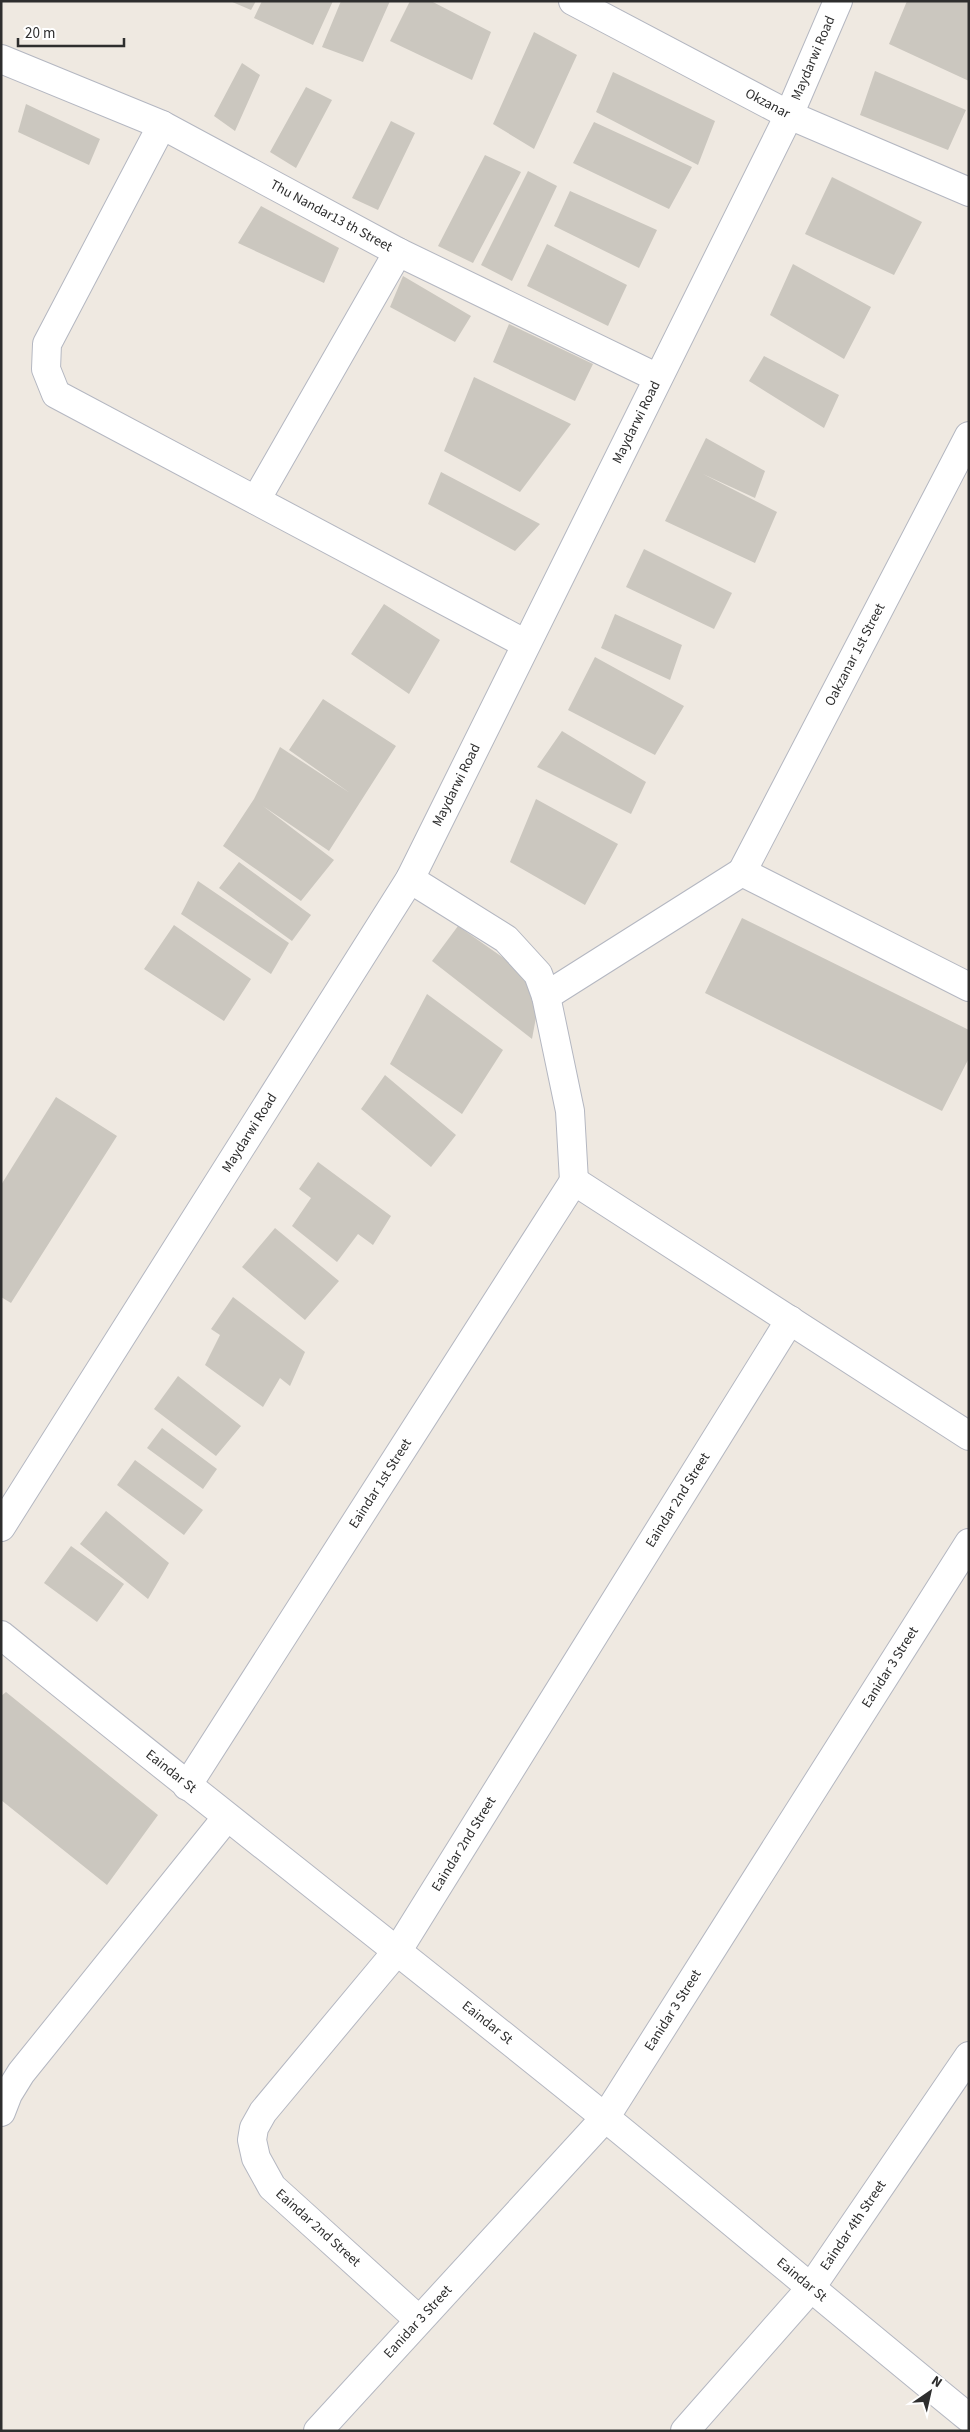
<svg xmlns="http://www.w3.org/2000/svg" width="970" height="2432" viewBox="0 0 970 2432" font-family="'Source Sans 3',sans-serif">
<rect width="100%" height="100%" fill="#efe9e1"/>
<path fill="#cbc7bf" d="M 230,1 L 256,1 L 251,10 Z
M 262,1 L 333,1 L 313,45 L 254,18 Z
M 341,1 L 390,1 L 363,62 L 322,47 Z
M 410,1 L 431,1 L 491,32 L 472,80 L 390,41 Z
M 907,1 L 969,1 L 969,81 L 889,44 Z
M 534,32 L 577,55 L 534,149 L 493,124 Z
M 242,63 L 260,75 L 235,131 L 214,116 Z
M 875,71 L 966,110 L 948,150 L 860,115 Z
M 613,72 L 715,121 L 698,165 L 596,112 Z
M 306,87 L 332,100 L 296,168 L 270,152 Z
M 26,104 L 100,139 L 89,165 L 18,132 Z
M 391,121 L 415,133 L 378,210 L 352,198 Z
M 594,122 L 692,167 L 669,209 L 573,163 Z
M 485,155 L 521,172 L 473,263 L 438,246 Z
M 528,171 L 557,186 L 512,281 L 481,265 Z
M 832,177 L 922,222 L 894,275 L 805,234 Z
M 570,191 L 657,230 L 639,268 L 554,226 Z
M 261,206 L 339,248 L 324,283 L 238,243 Z
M 547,244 L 627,285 L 608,326 L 527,286 Z
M 793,264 L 871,307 L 844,359 L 770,315 Z
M 403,276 L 471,316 L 455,342 L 390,307 Z
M 509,324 L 593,364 L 575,401 L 493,362 Z
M 764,356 L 839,395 L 824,428 L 749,381 Z
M 474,377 L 571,424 L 520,492 L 444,451 Z
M 706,438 L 765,471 L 755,498 L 703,474 L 777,512 L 755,563 L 665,521 Z
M 441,472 L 540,524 L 515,551 L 428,504 Z
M 644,549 L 732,593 L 714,629 L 626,587 Z
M 384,604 L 440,640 L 409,694 L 351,654 Z
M 615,614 L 682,645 L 670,680 L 601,648 Z
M 595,657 L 684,706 L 655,755 L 568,710 Z
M 323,699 L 396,746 L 329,851 L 263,806 L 334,860 L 301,901 L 223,846 L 254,799 L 280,747 L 350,793 L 289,750 Z
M 562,731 L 646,782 L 631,814 L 537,767 Z
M 536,799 L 618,844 L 585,905 L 510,862 Z
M 239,862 L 311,915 L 292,941 L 219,888 Z
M 198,881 L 289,943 L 271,974 L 181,914 Z
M 742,918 L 969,1030 L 969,1058 L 942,1111 L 705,993 Z
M 174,925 L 251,979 L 224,1021 L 144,969 Z
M 458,926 L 542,985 L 532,1039 L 432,961 Z
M 427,994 L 503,1050 L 462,1114 L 390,1064 Z
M 385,1075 L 456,1135 L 431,1167 L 361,1109 Z
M 56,1097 L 117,1136 L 11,1303 L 1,1297 L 1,1185 Z
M 318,1162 L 391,1216 L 373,1245 L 358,1234 L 337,1262 L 292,1226 L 311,1198 L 299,1189 Z
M 275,1228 L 339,1281 L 305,1320 L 242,1267 Z
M 233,1297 L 305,1352 L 290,1386 L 280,1378 L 263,1407 L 205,1365 L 220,1335 L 211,1329 Z
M 178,1376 L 241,1426 L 216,1456 L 154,1409 Z
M 162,1428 L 217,1469 L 203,1489 L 147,1448 Z
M 135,1460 L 203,1510 L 184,1535 L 117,1485 Z
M 106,1511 L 169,1563 L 148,1599 L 80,1544 Z
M 71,1546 L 124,1584 L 97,1622 L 44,1583 Z
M 6,1692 L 158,1815 L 107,1885 L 1,1800 L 1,1696 Z"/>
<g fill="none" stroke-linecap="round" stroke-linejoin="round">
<g stroke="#b4b7c1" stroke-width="30">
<g id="minor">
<path id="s1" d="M 573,1 L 789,115 L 969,192"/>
<path id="s2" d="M 1,59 L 162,125 L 398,252 L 658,378"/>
<path d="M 162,125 L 47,344 L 46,369 L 56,394 L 526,644"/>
<path d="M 256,500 L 398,252"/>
<path id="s3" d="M 742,872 L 969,436"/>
<path d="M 742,872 L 969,987"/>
<path d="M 410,879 L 506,939 L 538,974 L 546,996 L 570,1111 L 574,1181"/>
<path d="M 546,996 L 742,872"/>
<path d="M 574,1181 L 969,1436"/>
<path id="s4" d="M 1,1527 L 410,879 L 789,115 L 838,1"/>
<path id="s5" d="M 1,1635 C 200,1797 403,1954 602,2115 C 725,2215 846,2318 969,2418"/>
<path id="s6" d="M 187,1786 L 574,1181"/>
<path d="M 1,2112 L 8,2094 L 21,2073 L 227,1817"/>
<path id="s7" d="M 419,2320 L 272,2187 L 256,2158 L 252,2140 L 254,2128 L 263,2112 L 398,1950 L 790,1320"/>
<path id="s8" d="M 318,2431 L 605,2118 L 969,1543"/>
<path id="s9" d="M 685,2431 L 810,2289 L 969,2056"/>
</g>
</g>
<use href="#minor" stroke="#fff" stroke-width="28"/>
</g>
<g text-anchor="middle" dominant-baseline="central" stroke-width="4" stroke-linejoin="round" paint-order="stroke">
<g font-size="14" fill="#2e2e2e" stroke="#fff">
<text stroke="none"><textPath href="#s4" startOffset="1681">Maydarwi Road</textPath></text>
<text stroke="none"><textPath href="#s1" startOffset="220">Okzanar</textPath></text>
<text stroke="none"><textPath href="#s2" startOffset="366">Thu Nandar13 th Street</textPath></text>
<text stroke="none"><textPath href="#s4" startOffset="1276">Maydarwi Road</textPath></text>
<text stroke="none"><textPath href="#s3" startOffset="245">Oakzanar 1st Street</textPath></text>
<text stroke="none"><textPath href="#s4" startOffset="871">Maydarwi Road</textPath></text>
<text stroke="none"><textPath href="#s4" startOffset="466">Maydarwi Road</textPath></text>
<text stroke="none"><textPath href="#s6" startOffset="359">Eaindar 1st Street</textPath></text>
<text stroke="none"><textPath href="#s7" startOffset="1021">Eaindar 2nd Street</textPath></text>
<text stroke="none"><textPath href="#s8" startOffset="958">Eanidar 3 Street</textPath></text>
<text stroke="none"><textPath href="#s5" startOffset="218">Eaindar St</textPath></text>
<text stroke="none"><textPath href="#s7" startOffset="616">Eaindar 2nd Street</textPath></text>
<text stroke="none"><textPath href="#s8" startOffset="552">Eanidar 3 Street</textPath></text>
<text stroke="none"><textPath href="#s5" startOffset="622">Eaindar St</textPath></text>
<text stroke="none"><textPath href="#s9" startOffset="266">Eaindar 4th Street</textPath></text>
<text transform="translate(318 2228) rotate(42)">Eaindar 2nd Street</text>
<text stroke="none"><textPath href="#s5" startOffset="1028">Eaindar St</textPath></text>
<text stroke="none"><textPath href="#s8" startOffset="148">Eanidar 3 Street</textPath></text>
</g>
</g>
<rect width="970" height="2432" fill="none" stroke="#2e2e2e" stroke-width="5"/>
<g transform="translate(930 2392) rotate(34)" stroke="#ffffff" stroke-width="4" paint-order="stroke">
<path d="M0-4L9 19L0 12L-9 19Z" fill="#2e2e2e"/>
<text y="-8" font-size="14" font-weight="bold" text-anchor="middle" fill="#2e2e2e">N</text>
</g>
<path d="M18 38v8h106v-8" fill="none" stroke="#2e2e2e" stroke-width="2.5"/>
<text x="25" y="38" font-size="15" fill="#2e2e2e" stroke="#ffffff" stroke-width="4" paint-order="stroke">20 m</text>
</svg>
